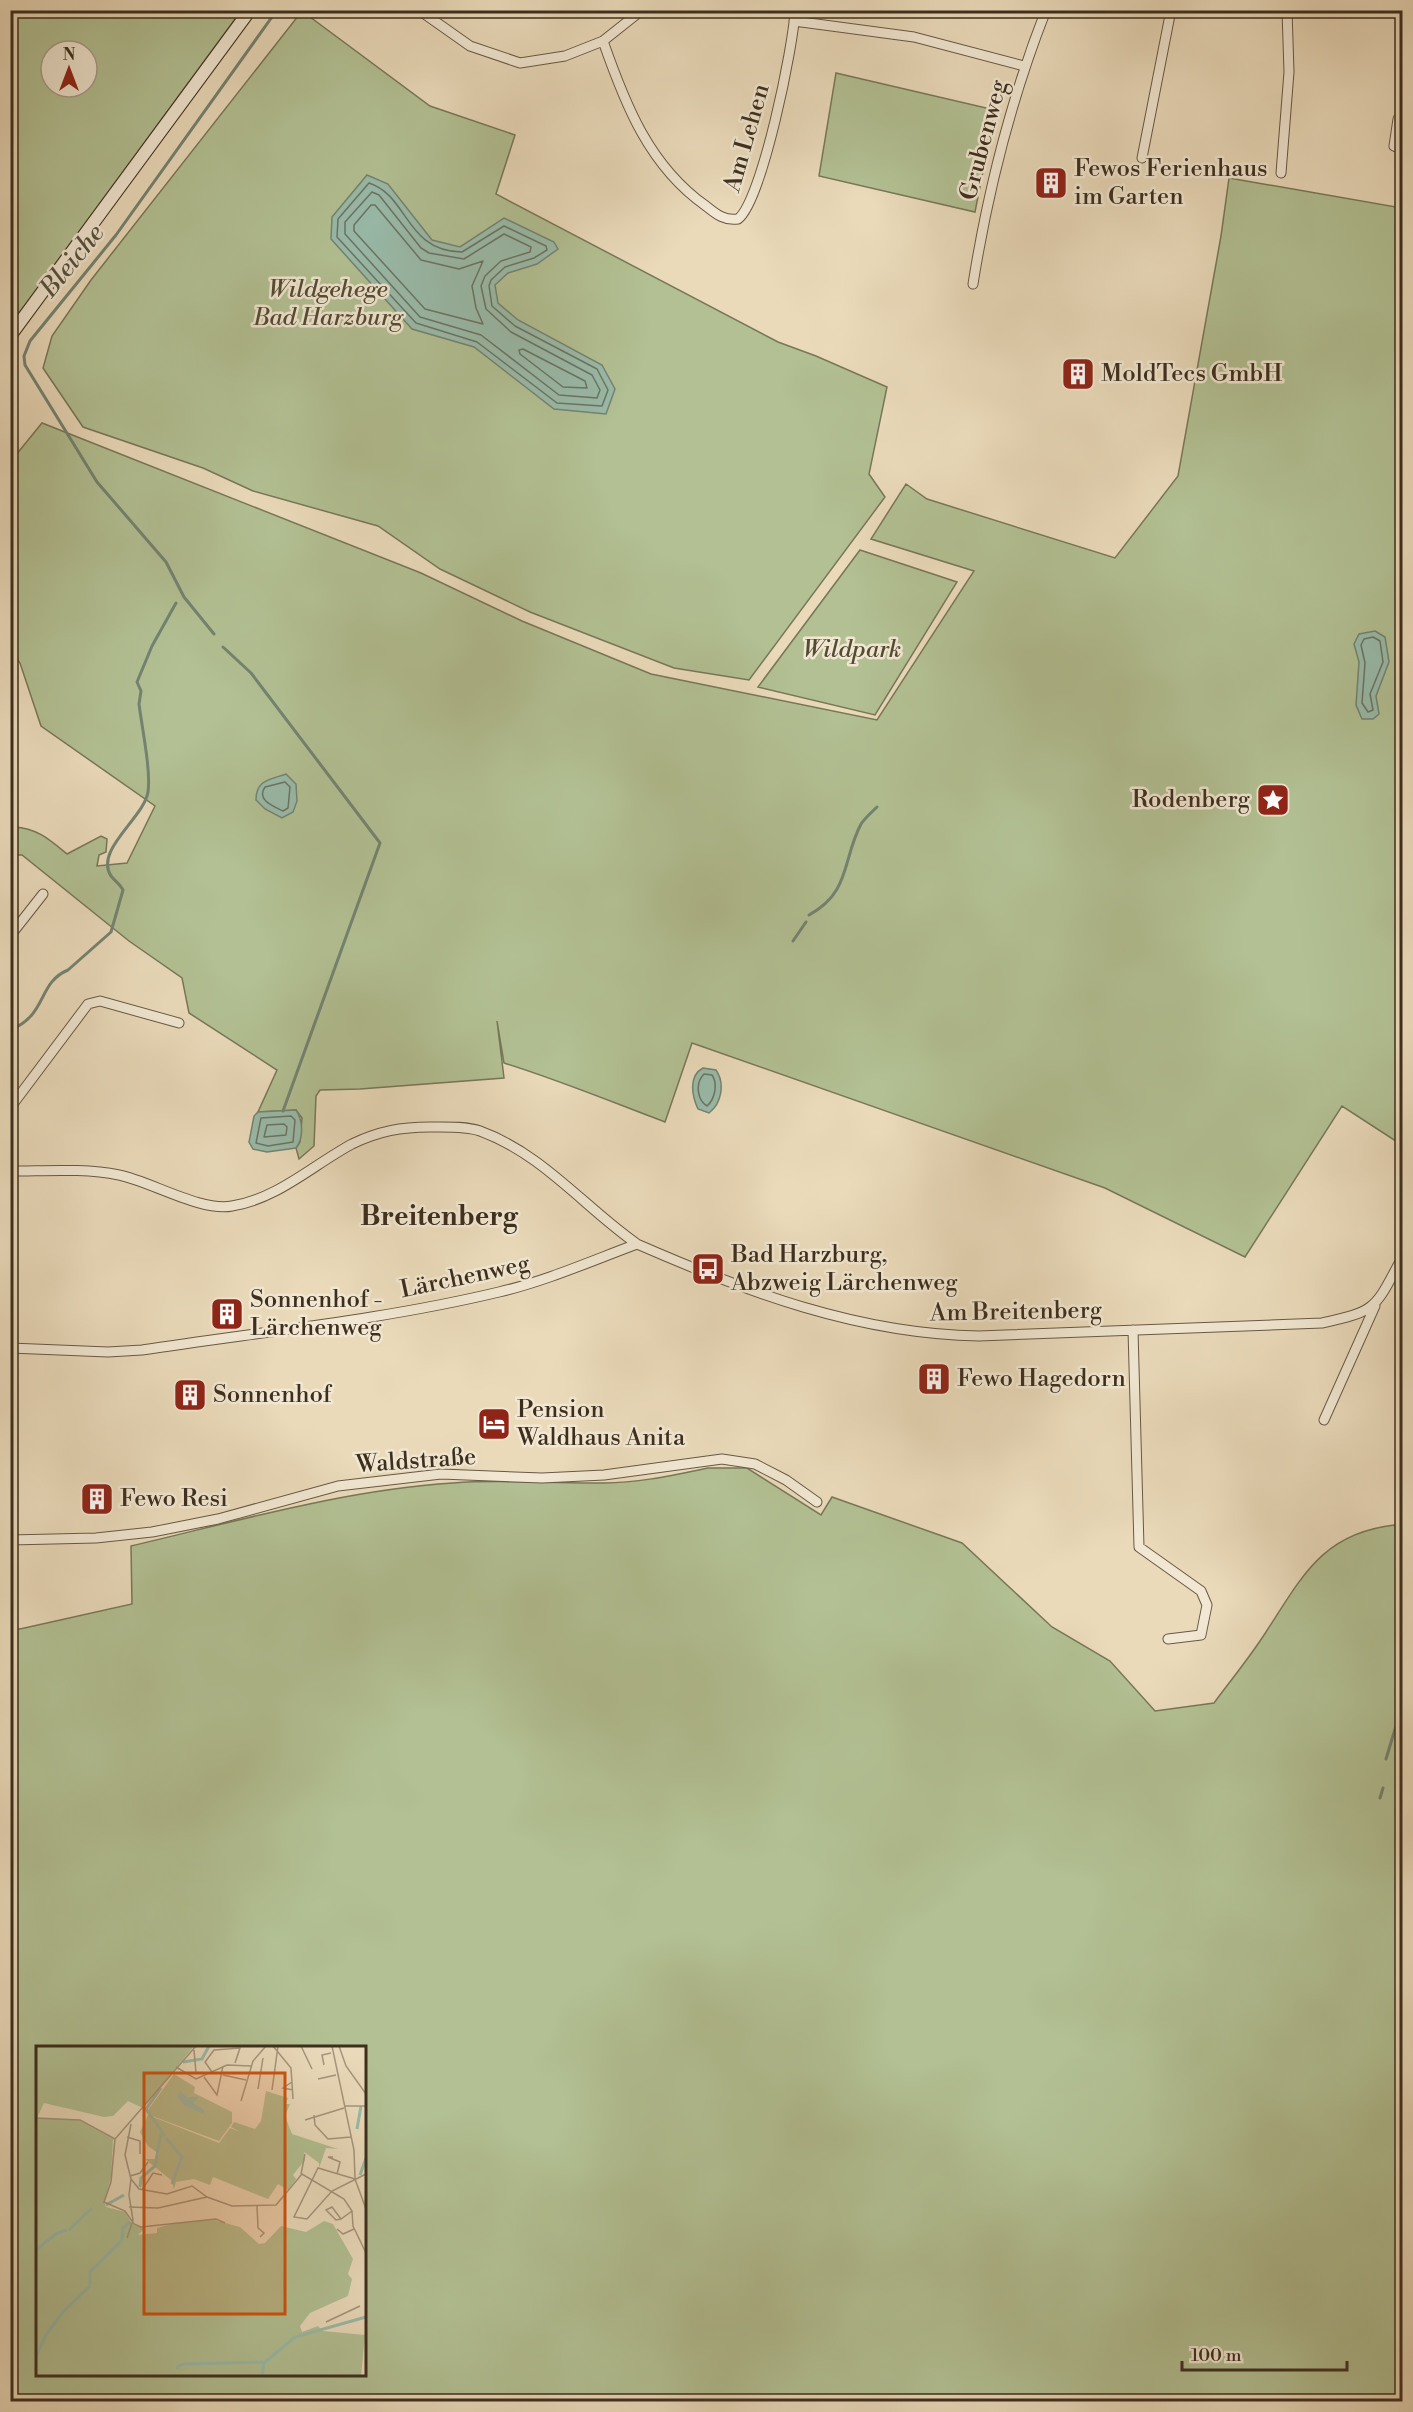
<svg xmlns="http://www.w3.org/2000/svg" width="1413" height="2412" viewBox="0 0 1413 2412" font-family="'Libre Bodoni',serif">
<rect width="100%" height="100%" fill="#eadaba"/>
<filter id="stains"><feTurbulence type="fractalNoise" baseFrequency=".00333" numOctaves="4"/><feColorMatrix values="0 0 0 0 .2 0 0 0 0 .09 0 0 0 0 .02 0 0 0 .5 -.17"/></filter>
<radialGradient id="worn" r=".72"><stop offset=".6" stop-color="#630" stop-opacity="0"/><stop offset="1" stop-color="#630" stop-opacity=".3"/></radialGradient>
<path fill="#b2c093" stroke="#787758" stroke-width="1.5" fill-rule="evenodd" d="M 10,11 L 241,11 L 11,324 L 10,324 ZM 51,51 L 87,51 L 87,87 L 51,87 Z
M 302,11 L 430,106 L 515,135 L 496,194 L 778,342 L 816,356 L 887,387 L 869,474 L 885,497 L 749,680 L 674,668 L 530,612 L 440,569 L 378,526 L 253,491 L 203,468 L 83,427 L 43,368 L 52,336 L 91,280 Z
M 836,73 L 995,110 L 975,212 L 819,176 Z
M 1229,178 L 1402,208 L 1399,245 L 1402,246 L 1402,1145 L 1342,1106 L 1245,1257 L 1105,1188 L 692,1043 L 665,1122 C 612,1102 559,1080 504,1063 L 497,1021 L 504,1078 L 360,1089 L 320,1090 L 316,1096 L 314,1146 L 299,1159 L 296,1148 L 300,1142 L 302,1118 L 296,1110 L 258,1112 L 277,1070 L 189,1013 L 182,978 L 129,941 L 22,855 L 13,855 L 14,827 C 37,828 50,840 67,854 L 101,836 L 107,839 L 106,852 L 99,855 L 97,866 L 127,863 L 155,806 L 41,726 L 20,663 L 11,651 L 11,461 L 42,423 L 421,573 L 522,621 L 651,674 L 877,720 L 974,571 L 871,539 L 906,484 L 927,499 L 1115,558 L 1178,476 L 1221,236 Z
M 860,550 L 957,582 L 875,715 L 758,687 Z
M 708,1468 L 747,1468 L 821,1515 L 832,1497 L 962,1543 L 1052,1627 L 1110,1661 L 1155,1711 L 1214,1703 C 1231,1680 1250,1657 1266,1632 C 1302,1577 1322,1533 1395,1525 L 1402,1553 L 1402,2401 L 11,2401 L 10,1628 L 20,1629 L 132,1604 L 131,1546 C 238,1521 344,1490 453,1483 C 504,1479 554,1484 604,1483 C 639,1483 674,1475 708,1468 ZM 38,2048 L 364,2048 L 364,2374 L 38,2374 Z"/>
<path fill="#9ba" stroke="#748372" stroke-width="1.5" d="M 367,175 L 388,184 L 432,240 L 460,247 L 504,218 L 554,242 L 558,249 L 537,264 L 508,273 L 495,285 L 498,303 L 518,320 L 602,365 L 615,389 L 606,414 L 554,409 L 474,347 L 412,329 L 331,239 L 332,217 Z
M 1375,631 L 1385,637 L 1389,662 L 1376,696 L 1379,714 L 1373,719 L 1362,719 L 1356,705 L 1359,662 L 1354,644 L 1359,634 Z
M 286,774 L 296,784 L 297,801 L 293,812 L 282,818 L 265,809 L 256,800 C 256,780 269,780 286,774 Z
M 703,1068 L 716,1070 C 725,1083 722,1103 709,1113 L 698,1109 C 692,1096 688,1076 703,1068 Z
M 296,1110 C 303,1120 304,1138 296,1148 L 267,1152 L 253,1149 L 249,1142 L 254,1116 L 258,1112 Z"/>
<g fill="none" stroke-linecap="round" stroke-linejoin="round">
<path stroke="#6b7464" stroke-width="1.5" d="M 369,183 C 409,196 405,251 462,252 L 504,226 L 546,246 L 547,250 L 534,258 L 505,267 L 491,280 L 489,286 L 492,306 L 515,326 L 597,369 L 608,390 L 602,406 L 557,403 L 477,342 L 416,323 L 337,237 L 338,219 Z
M 372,192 L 379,195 L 421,248 L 429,253 L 464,259 L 504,234 L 531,247 L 530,252 L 501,261 L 485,276 L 481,286 L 486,309 L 511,332 L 592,375 L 600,390 L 597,398 L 559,395 L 481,335 L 420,317 L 345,234 L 345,222 Z
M 371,205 L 375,205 L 421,260 L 459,269 L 483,261 L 472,286 L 476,308 L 483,324 L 425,309 L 354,231 L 354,225 Z
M 523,349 L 585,381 L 587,388 L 563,387 L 520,354 L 519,350 Z
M 1373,637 L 1380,641 L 1383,662 L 1370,694 L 1373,710 L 1368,712 L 1362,703 L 1365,663 L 1361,645 L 1364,639 Z
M 285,782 L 290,787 L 288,808 L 283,811 C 273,806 256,800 265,787 Z
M 704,1074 L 712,1075 C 718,1084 715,1099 707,1106 C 697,1100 695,1083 704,1074 Z
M 291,1116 L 295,1120 L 293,1142 L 268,1146 L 256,1143 L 261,1118 Z
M 284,1124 L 287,1127 L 286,1135 L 264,1137 L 267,1125 Z"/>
<path stroke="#748372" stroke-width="3" d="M 214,634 L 184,597 L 166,562 L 97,482 L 25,365 L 24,356 L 30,341 L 116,235 L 277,10
M 223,647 L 251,673 L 380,843 L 283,1111
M 809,915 C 851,892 842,860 861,824 C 865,818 872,812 877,807
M 793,941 L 806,922
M 10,1030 C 48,1015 37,983 68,970 L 111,932 L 123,890 C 120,884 115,881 111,876 C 94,850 144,818 148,792 C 151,770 142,728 139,704 L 141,691 L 137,682 L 152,646 L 176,603
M 1401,1651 L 1402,1674
M 1386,1759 L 1402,1706
M 1380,1798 L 1383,1788"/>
<g stroke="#685945" stroke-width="11">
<path id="street" d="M 419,10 L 470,46 L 520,63 L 565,56 L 603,41 L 642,10
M 794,21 L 914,37 L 1024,66
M 603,41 C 625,104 649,166 706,206 C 716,214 724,221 738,219 C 762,201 794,44 795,10
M 1402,117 L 1398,119 L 1394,146 L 1402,149
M 1142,158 L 1171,10
M 1281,173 L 1289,72 L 1287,10
M 973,284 C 988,190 1011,99 1046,10
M 10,936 L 43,894
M 10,1108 L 88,1004 L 100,1001 L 179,1023
M 10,1171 C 46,1171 84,1168 119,1175 C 150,1181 201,1212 232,1206 C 277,1199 313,1165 352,1144 C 379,1131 401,1127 430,1127 C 445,1127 466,1126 480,1131 C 543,1154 584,1207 637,1244 C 747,1292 858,1334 979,1336 L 1322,1323 C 1379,1311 1375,1307 1402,1258
M 1133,1330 L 1139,1547 L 1201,1591 L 1207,1605 L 1201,1635 L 1168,1639
M 10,1348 L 108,1352 L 142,1350 C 260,1332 382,1320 499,1292 C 546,1281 591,1261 637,1244
M 1324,1420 L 1375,1306
M 10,1540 L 96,1538 L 152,1532 L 218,1519 L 338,1486 L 441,1474 L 542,1478 L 604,1475 L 722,1459 L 755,1464 L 786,1480 L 817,1502"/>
</g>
<g stroke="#3d2e1e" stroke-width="14">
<path id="secondary" d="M 10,336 L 250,10"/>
</g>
<use href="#street" stroke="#f1e7d2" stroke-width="9"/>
<use href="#secondary" stroke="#f1e7d2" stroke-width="12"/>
</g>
<defs>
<g id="building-square" transform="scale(1.725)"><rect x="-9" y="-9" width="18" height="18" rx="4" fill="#8f2418" stroke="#f1e7d2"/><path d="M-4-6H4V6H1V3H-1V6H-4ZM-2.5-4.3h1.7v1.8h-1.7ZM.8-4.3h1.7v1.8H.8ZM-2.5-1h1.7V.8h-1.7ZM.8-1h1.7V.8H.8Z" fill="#fff"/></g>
<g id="sight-square" transform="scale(1.725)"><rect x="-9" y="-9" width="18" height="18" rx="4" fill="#8f2418" stroke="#f1e7d2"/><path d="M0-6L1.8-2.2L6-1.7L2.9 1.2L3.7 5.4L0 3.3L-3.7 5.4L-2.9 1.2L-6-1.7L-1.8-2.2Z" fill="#fff"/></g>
<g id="bus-square" transform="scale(1.725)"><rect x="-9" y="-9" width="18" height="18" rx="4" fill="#8f2418" stroke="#f1e7d2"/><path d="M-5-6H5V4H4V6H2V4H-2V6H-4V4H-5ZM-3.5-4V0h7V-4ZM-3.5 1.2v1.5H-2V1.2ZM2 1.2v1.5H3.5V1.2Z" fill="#fff"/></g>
<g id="hotel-square" transform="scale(1.725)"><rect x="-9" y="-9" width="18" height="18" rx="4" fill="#8f2418" stroke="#f1e7d2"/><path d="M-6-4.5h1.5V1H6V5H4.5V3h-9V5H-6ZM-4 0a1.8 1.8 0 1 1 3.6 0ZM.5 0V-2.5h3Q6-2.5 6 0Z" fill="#fff"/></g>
</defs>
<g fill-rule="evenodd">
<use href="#building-square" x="1051" y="183"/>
<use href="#building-square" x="1078" y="374"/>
<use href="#sight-square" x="1273" y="800"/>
<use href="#bus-square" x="708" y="1269"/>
<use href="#building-square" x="227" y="1314"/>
<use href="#building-square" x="934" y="1379"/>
<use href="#building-square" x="190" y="1395"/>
<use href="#hotel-square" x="494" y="1424"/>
<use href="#building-square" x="97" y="1499"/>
</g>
<g text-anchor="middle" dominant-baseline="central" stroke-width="5" stroke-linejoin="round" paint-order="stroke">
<g font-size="24" fill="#3d2e1e" stroke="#f1e7d2">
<text transform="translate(747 138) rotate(-74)">Am Lehen</text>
<text transform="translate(984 140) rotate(-75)">Grubenweg</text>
<text transform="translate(465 1277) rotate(-12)">Lärchenweg</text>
<text transform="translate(1016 1312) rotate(-1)">Am Breitenberg</text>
<text transform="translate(416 1461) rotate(-4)">Waldstraße</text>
</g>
<g font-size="24" fill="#3d2e1e" stroke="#f1e7d2" text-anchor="start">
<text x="1074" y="169">Fewos Ferienhaus<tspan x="1074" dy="28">im Garten</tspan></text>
<text x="1101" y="374">MoldTecs GmbH</text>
<text x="1250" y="800" text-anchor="end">Rodenberg</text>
<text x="731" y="1255">Bad Harzburg,<tspan x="731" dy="28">Abzweig Lärchenweg</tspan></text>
<text x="250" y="1300">Sonnenhof -<tspan x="250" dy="28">Lärchenweg</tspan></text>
<text x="957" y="1379">Fewo Hagedorn</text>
<text x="213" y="1395">Sonnenhof</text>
<text x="517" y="1410">Pension<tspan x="517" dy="28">Waldhaus Anita</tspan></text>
<text x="120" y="1499">Fewo Resi</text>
</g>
<g font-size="24" font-style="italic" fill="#544b35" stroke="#f1e7d2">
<text x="328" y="290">Wildgehege<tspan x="328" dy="28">Bad Harzburg</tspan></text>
<text x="852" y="650">Wildpark</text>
</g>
<g font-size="26" font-style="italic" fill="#545141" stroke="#f1e7d2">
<text transform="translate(72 261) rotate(-51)">Bleiche</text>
</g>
<g font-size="27" font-weight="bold" fill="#3d2e1e" stroke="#f1e7d2">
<text x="439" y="1217">Breitenberg</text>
</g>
</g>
<g transform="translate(36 2046)">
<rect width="330" height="330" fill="#eadaba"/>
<path d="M 0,0 L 158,0 L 107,62 L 92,55 L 77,70 L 68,71 L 8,57 L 1,72 L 42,74 L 77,93 L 75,132 L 68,156 L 70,161 L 89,166 L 96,178 L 109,182 L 102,189 L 121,187 L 121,182 L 140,177 L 178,174 L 204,181 L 223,198 L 229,197 L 245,180 L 270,186 L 288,175 L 297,178 L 317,213 L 312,228 L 316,233 L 312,250 L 274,267 L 264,280 L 266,286 L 282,280 L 287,285 L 329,289 L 325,330 L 0,330 ZM 138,28 L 159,41 L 158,47 L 196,66 L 196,77 L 183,95 L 116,70 L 112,64 ZM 230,45 L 252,52 L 250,58 L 254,58 L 249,70 L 256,88 L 302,103 L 290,102 L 283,122 L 283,117 L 268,106 L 269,114 L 257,129 L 260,133 L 252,144 L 242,138 L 232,153 L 177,131 L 174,139 L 158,133 L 140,136 L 138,143 L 135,134 L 109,113 L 120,113 L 123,108 L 112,100 L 104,86 L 112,69 L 183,97 L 194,82 L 204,86 L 195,81 L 198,76 L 219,83 L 225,75 Z" fill="#b2c093"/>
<path d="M 144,45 L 151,51 L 163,51 L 157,57 L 168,64 L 168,68 L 149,60 L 141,51 Z" fill="#9ba"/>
<path fill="none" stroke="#9ba" stroke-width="3" d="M 147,16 L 166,13 L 173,0M 125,42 L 110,63 L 129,90M 321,83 L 325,60M 130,92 L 146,111 L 136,138M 324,129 L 330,112M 104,141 L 105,132 L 119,120 L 125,87M 70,159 L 88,149M 33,184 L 56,162M 0,204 L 21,187 L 31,184M 54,239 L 54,226 L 86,194 L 87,182 L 94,176M 0,310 L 10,289 L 27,266 L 54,240M 140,322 L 147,318 L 227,316M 226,330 L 228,317 L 259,291 L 330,271"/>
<path fill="none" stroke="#a5957c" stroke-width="1.5" d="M 160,0 L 79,93 L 75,136 L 68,156 L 89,165 L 98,178 L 105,181 L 180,173 L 189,177M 237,0 L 255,22 L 257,53M 265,0 L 276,23M 296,0 L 318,104 L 319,133 L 330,163M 303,0 L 310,20 L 330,48M 158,4 L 160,27M 288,19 L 286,9 L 295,7M 140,21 L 160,33 L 191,19 L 215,20M 176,26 L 169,16 L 178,4 L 204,2 L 199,17M 187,29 L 210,34M 168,31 L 181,49 L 187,20M 282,33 L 300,29M 256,36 L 247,42 L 257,44M 222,43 L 227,12M 236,44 L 242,0M 205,55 L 217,15 L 230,0M 308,60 L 330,60M 278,69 L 279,79 L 292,93 L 315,91M 0,72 L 44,74 L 79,93M 269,74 L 308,62M 95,78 L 89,109 L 95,133 L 103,143 L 131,148 L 156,140 L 171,151 L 196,160 L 240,159 L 266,128 L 308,153 L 316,165 L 317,180 L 330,207M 91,91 L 104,95 L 104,108M 297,111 L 292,111 L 304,116 L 301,128M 265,128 L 269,108M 94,130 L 104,127 L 112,116M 319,133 L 282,122 L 258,171 L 271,173 L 296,145 L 330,128M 106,144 L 117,127 L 126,129M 221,160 L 222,182 L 228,187 L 224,191M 93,161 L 122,162 L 171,151M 305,173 L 296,161 L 290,164 L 300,174 L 305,173 L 316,165M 301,183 L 307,188 L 318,183M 91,192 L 97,174 L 93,149 L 95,133M 290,276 L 324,260"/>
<path fill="#ce530f" fill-opacity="0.15" stroke="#ce530f" stroke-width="3" d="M 108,27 L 249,27 L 249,268 L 108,268 Z"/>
<rect width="330" height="330" fill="none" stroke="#3d2e1e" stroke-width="3"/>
</g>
<rect width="1413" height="2412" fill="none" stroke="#eadaba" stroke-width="36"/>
<rect x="12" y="12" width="1389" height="2388" fill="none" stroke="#3d2e1e" stroke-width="3"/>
<rect x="18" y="18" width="1377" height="2376" fill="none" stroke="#3d2e1e" stroke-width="1.5"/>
<g transform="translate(69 69)"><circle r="28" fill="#f1e7d2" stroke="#a99d8a" stroke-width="1.5"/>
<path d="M0-4.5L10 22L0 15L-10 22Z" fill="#8f2418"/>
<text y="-9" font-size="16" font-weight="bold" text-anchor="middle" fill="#3d2e1e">N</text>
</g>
<path d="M1182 2361v9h165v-9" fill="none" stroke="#3d2e1e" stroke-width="3"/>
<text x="1191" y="2361" font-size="18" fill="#3d2e1e" stroke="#f1e7d2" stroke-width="4.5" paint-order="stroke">100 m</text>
<rect width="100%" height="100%" filter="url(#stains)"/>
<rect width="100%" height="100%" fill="url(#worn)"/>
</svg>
